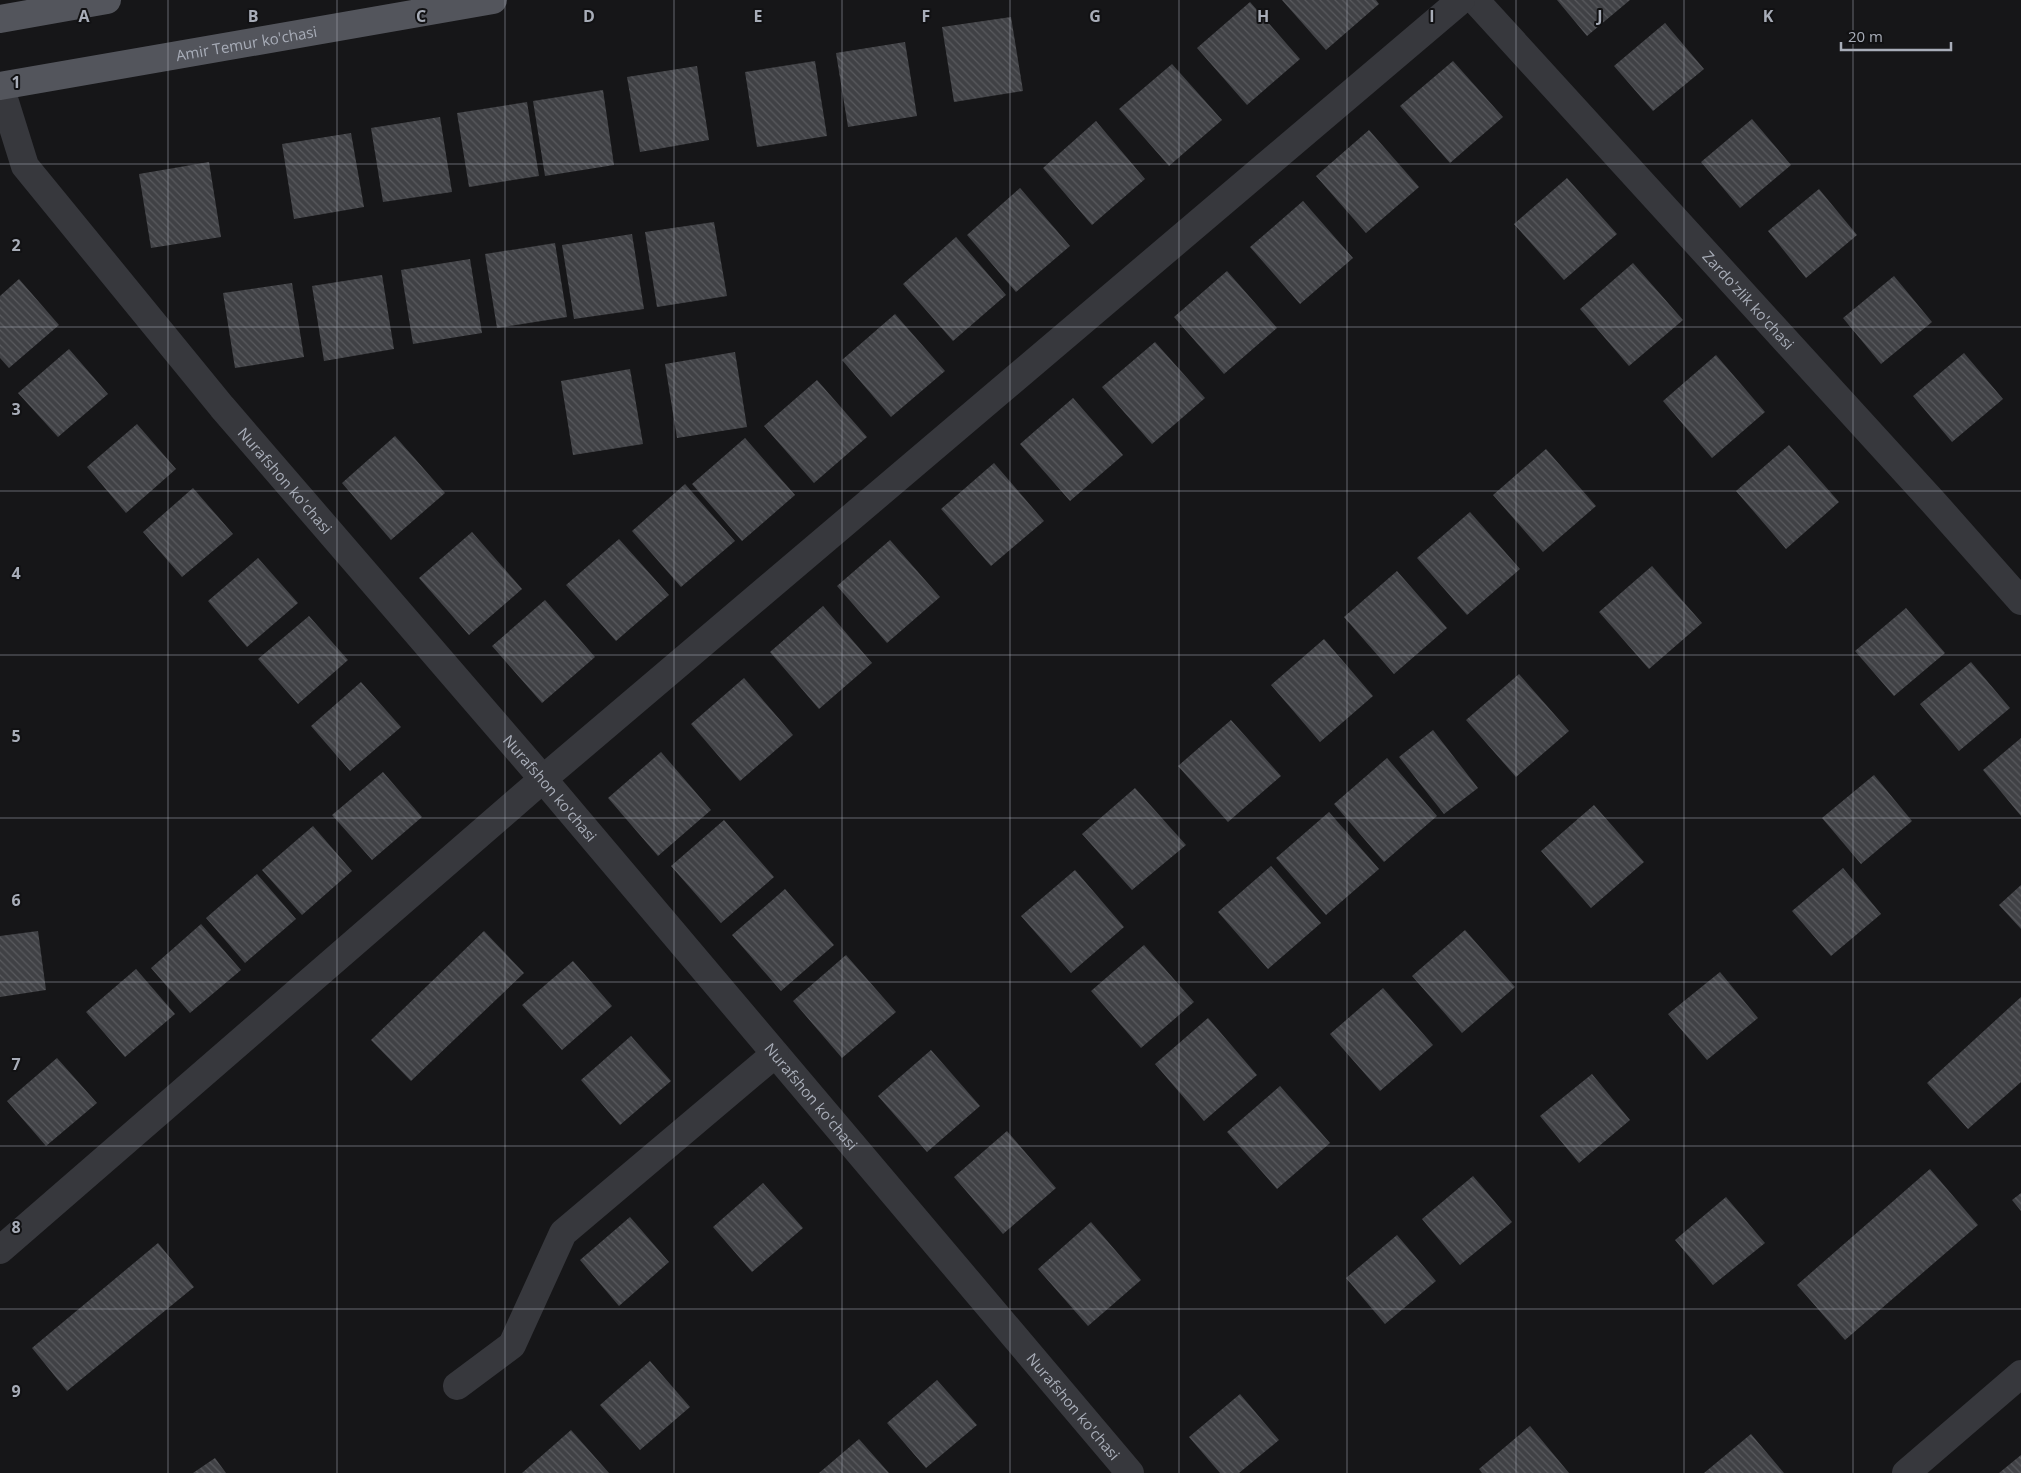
<svg xmlns="http://www.w3.org/2000/svg" width="2021" height="1473" viewBox="0 0 2021 1473" font-family="'Open Sans',sans-serif">
<defs>
<pattern id="building-back-hatch" width="6" height="6" patternUnits="userSpaceOnUse" patternTransform="scale(1.25)"><rect width="6" height="6" fill="#404145"/><path d="M-1 5l2 2M0 0l6 6M5-1l2 2" fill="none" stroke="#595a5e"/></pattern>
</defs>
<rect width="100%" height="100%" fill="#161618"/>
<path fill="url(#building-back-hatch)" d="M 1282,0 L 1376,0 L 1379,4 L 1326,50 Z
M 1557,0 L 1630,0 L 1587,36 Z
M 1250,2 L 1300,59 L 1247,105 L 1197,48 Z
M 1011,17 L 1023,91 L 954,102 L 942,27 Z
M 1665,23 L 1704,69 L 1653,111 L 1614,66 Z
M 905,42 L 917,116 L 848,127 L 836,53 Z
M 815,61 L 827,136 L 757,147 L 745,72 Z
M 1453,61 L 1503,117 L 1450,163 L 1400,106 Z
M 1172,64 L 1222,120 L 1169,166 L 1119,109 Z
M 697,66 L 709,140 L 640,152 L 627,77 Z
M 603,90 L 614,165 L 545,176 L 533,101 Z
M 527,102 L 539,176 L 469,187 L 457,113 Z
M 440,117 L 452,192 L 383,202 L 371,128 Z
M 1752,119 L 1791,165 L 1740,208 L 1701,162 Z
M 1096,121 L 1145,179 L 1092,225 L 1043,168 Z
M 1369,130 L 1419,187 L 1366,233 L 1316,176 Z
M 351,133 L 364,207 L 294,219 L 282,144 Z
M 209,162 L 221,237 L 151,248 L 139,174 Z
M 1567,178 L 1617,234 L 1564,280 L 1514,224 Z
M 1020,188 L 1070,246 L 1016,292 L 967,235 Z
M 1819,189 L 1857,235 L 1806,278 L 1768,231 Z
M 1303,201 L 1353,258 L 1300,304 L 1250,247 Z
M 714,222 L 727,296 L 657,307 L 645,232 Z
M 632,234 L 644,309 L 574,319 L 562,245 Z
M 956,237 L 1006,295 L 953,341 L 903,284 Z
M 555,243 L 567,317 L 497,328 L 485,254 Z
M 470,259 L 482,333 L 413,344 L 401,270 Z
M 1633,263 L 1683,320 L 1629,366 L 1580,309 Z
M 1227,271 L 1277,328 L 1224,374 L 1174,317 Z
M 382,275 L 394,349 L 324,361 L 312,286 Z
M 1894,276 L 1932,322 L 1881,364 L 1843,318 Z
M 19,279 L 59,325 L 9,368 L 0,358 L 0,296 Z
M 292,283 L 304,357 L 235,368 L 223,293 Z
M 895,314 L 945,371 L 891,417 L 842,360 Z
M 1155,342 L 1205,398 L 1152,444 L 1102,387 Z
M 69,349 L 108,394 L 58,437 L 18,393 Z
M 735,352 L 747,427 L 677,438 L 665,364 Z
M 1964,353 L 2003,399 L 1952,442 L 1913,396 Z
M 1716,355 L 1765,412 L 1712,458 L 1663,401 Z
M 630,369 L 643,444 L 573,455 L 561,381 Z
M 817,380 L 867,437 L 814,483 L 764,426 Z
M 1073,398 L 1123,455 L 1070,501 L 1020,444 Z
M 137,424 L 176,469 L 126,513 L 87,467 Z
M 395,436 L 445,493 L 391,540 L 342,483 Z
M 745,438 L 795,495 L 742,541 L 692,484 Z
M 1789,445 L 1839,502 L 1786,549 L 1736,491 Z
M 1546,449 L 1596,506 L 1543,552 L 1493,495 Z
M 994,463 L 1044,521 L 991,566 L 941,509 Z
M 685,484 L 735,541 L 681,587 L 632,531 Z
M 193,488 L 233,534 L 182,577 L 143,532 Z
M 1470,512 L 1520,569 L 1467,615 L 1417,558 Z
M 472,532 L 522,589 L 469,635 L 419,578 Z
M 619,539 L 669,595 L 616,641 L 566,585 Z
M 890,540 L 940,597 L 887,643 L 837,586 Z
M 258,558 L 298,603 L 247,647 L 208,601 Z
M 1652,566 L 1702,623 L 1649,669 L 1599,612 Z
M 1397,571 L 1447,628 L 1394,674 L 1344,617 Z
M 545,600 L 595,657 L 542,703 L 492,646 Z
M 823,606 L 872,663 L 819,709 L 770,652 Z
M 1906,608 L 1945,653 L 1894,696 L 1855,651 Z
M 309,616 L 348,660 L 298,704 L 258,659 Z
M 1324,639 L 1373,696 L 1320,742 L 1271,685 Z
M 1971,662 L 2010,708 L 1959,751 L 1920,704 Z
M 1519,674 L 1569,731 L 1516,777 L 1466,720 Z
M 744,678 L 793,735 L 740,781 L 691,724 Z
M 361,682 L 401,727 L 350,771 L 311,726 Z
M 1231,720 L 1281,776 L 1228,822 L 1178,766 Z
M 1433,730 L 1478,788 L 1444,814 L 1399,757 Z
M 2021,738 L 2021,816 L 1983,770 Z
M 661,752 L 711,810 L 658,856 L 608,798 Z
M 1387,758 L 1437,816 L 1384,862 L 1334,804 Z
M 383,772 L 422,817 L 372,860 L 332,815 Z
M 1874,775 L 1912,821 L 1861,864 L 1822,818 Z
M 1135,788 L 1186,845 L 1132,890 L 1082,834 Z
M 1594,805 L 1644,862 L 1591,908 L 1541,851 Z
M 1329,812 L 1379,869 L 1326,915 L 1276,858 Z
M 724,820 L 774,877 L 721,923 L 671,866 Z
M 313,826 L 352,871 L 302,915 L 262,870 Z
M 1271,866 L 1321,923 L 1268,969 L 1218,912 Z
M 1843,868 L 1881,914 L 1831,956 L 1792,911 Z
M 1075,870 L 1124,927 L 1071,973 L 1021,916 Z
M 257,874 L 296,919 L 245,963 L 206,918 Z
M 2021,885 L 2021,929 L 1999,905 Z
M 785,889 L 834,945 L 781,991 L 732,935 Z
M 201,924 L 241,970 L 190,1013 L 151,968 Z
M 1465,930 L 1515,987 L 1462,1033 L 1412,976 Z
M 38,931 L 46,990 L 0,997 L 0,936 Z
M 484,931 L 524,973 L 411,1081 L 371,1040 Z
M 1144,945 L 1194,1002 L 1141,1048 L 1091,991 Z
M 846,955 L 896,1012 L 842,1058 L 793,1001 Z
M 573,961 L 612,1006 L 562,1050 L 522,1005 Z
M 136,969 L 175,1014 L 125,1057 L 86,1012 Z
M 1720,972 L 1758,1018 L 1707,1060 L 1668,1014 Z
M 1383,988 L 1433,1045 L 1380,1091 L 1330,1034 Z
M 2021,997 L 2021,1082 L 1968,1129 L 1927,1083 Z
M 1208,1018 L 1257,1075 L 1204,1121 L 1155,1064 Z
M 631,1036 L 671,1081 L 620,1125 L 581,1080 Z
M 931,1050 L 980,1106 L 927,1152 L 878,1096 Z
M 57,1058 L 97,1103 L 46,1146 L 7,1101 Z
M 1592,1074 L 1630,1120 L 1579,1163 L 1540,1116 Z
M 1280,1086 L 1330,1143 L 1277,1189 L 1227,1132 Z
M 1007,1131 L 1056,1188 L 1003,1234 L 954,1177 Z
M 1930,1169 L 1978,1225 L 1845,1340 L 1797,1285 Z
M 1473,1176 L 1512,1222 L 1460,1265 L 1422,1219 Z
M 763,1183 L 803,1228 L 752,1272 L 713,1227 Z
M 2021,1193 L 2021,1211 L 2012,1200 Z
M 1726,1197 L 1765,1243 L 1713,1285 L 1675,1240 Z
M 630,1217 L 669,1262 L 619,1306 L 580,1260 Z
M 1091,1222 L 1141,1280 L 1088,1326 L 1038,1269 Z
M 1397,1235 L 1436,1281 L 1385,1324 L 1346,1278 Z
M 158,1243 L 194,1287 L 67,1391 L 32,1348 Z
M 650,1361 L 690,1407 L 640,1450 L 600,1405 Z
M 937,1380 L 977,1425 L 926,1468 L 887,1423 Z
M 1240,1394 L 1279,1440 L 1239,1473 L 1220,1473 L 1189,1437 Z
M 1530,1426 L 1569,1473 L 1482,1473 L 1479,1469 Z
M 571,1430 L 609,1473 L 522,1473 Z
M 1751,1434 L 1784,1473 L 1704,1473 Z
M 859,1439 L 889,1473 L 819,1473 Z
M 2021,1455 L 2021,1473 L 1999,1473 Z
M 215,1458 L 226,1473 L 193,1473 Z"/>
<g fill="none" stroke-linecap="round" stroke-linejoin="round">
<g stroke="#37383d" stroke-width="28">
<path id="s1" d="M 1475,0 L 1935,504 L 2021,601"/>
<path id="s2" d="M 0,86 L 25,166 L 222,407 L 543,779 L 1130,1473"/>
<path d="M 0,1250 L 543,779 L 1461,0"/>
<path d="M 457,1386 L 512,1345 L 563,1233 L 775,1054"/>
<path d="M 1906,1473 L 2021,1374"/>
</g>
<g stroke="#53555c" stroke-width="28">
<path d="M 0,19 L 107,0"/>
<path id="s3" d="M 0,86 L 493,0"/>
</g>
</g>
<path fill="none" stroke="#a8adb8" stroke-width="1" stroke-opacity="0.55" d="M 168,0 L 168,1473M 337,0 L 337,1473M 505,0 L 505,1473M 674,0 L 674,1473M 842,0 L 842,1473M 1010,0 L 1010,1473M 1179,0 L 1179,1473M 1347,0 L 1347,1473M 1516,0 L 1516,1473M 1684,0 L 1684,1473M 1853,0 L 1853,1473M 0,164 L 2021,164M 0,327 L 2021,327M 0,491 L 2021,491M 0,655 L 2021,655M 0,818 L 2021,818M 0,982 L 2021,982M 0,1146 L 2021,1146M 0,1309 L 2021,1309"/>
<g text-anchor="middle" dominant-baseline="central" stroke-width="4" stroke-linejoin="round" paint-order="stroke">
<g font-size="15" fill="#a8adb8" stroke="#111113">
<text stroke="none"><textPath href="#s3" startOffset="250">Amir Temur ko'chasi</textPath></text>
<text stroke="none"><textPath href="#s1" startOffset="406">Zardo'zlik ko'chasi</textPath></text>
<text stroke="none"><textPath href="#s2" startOffset="492">Nurafshon ko'chasi</textPath></text>
<text stroke="none"><textPath href="#s2" startOffset="898">Nurafshon ko'chasi</textPath></text>
<text stroke="none"><textPath href="#s2" startOffset="1302">Nurafshon ko'chasi</textPath></text>
<text stroke="none"><textPath href="#s2" startOffset="1708">Nurafshon ko'chasi</textPath></text>
</g>
</g>
<g font-size="16" text-anchor="middle" font-weight="bold" fill="#a8adb8" stroke="#111113" stroke-width="4" stroke-linejoin="round" paint-order="stroke">
<text x="84" y="22">A</text>
<text x="253" y="22">B</text>
<text x="421" y="22">C</text>
<text x="589" y="22">D</text>
<text x="758" y="22">E</text>
<text x="926" y="22">F</text>
<text x="1095" y="22">G</text>
<text x="1263" y="22">H</text>
<text x="1432" y="22">I</text>
<text x="1600" y="22">J</text>
<text x="1768" y="22">K</text>
<text x="16" y="88">1</text>
<text x="16" y="251">2</text>
<text x="16" y="415">3</text>
<text x="16" y="579">4</text>
<text x="16" y="742">5</text>
<text x="16" y="906">6</text>
<text x="16" y="1070">7</text>
<text x="16" y="1233">8</text>
<text x="16" y="1397">9</text>
</g>
<path d="M1841 42v8h110v-8" fill="none" stroke="#a8adb8" stroke-width="2.5"/>
<text x="1848" y="42" font-size="15" fill="#a8adb8" stroke="#111113" stroke-width="4" paint-order="stroke">20 m</text>
</svg>
